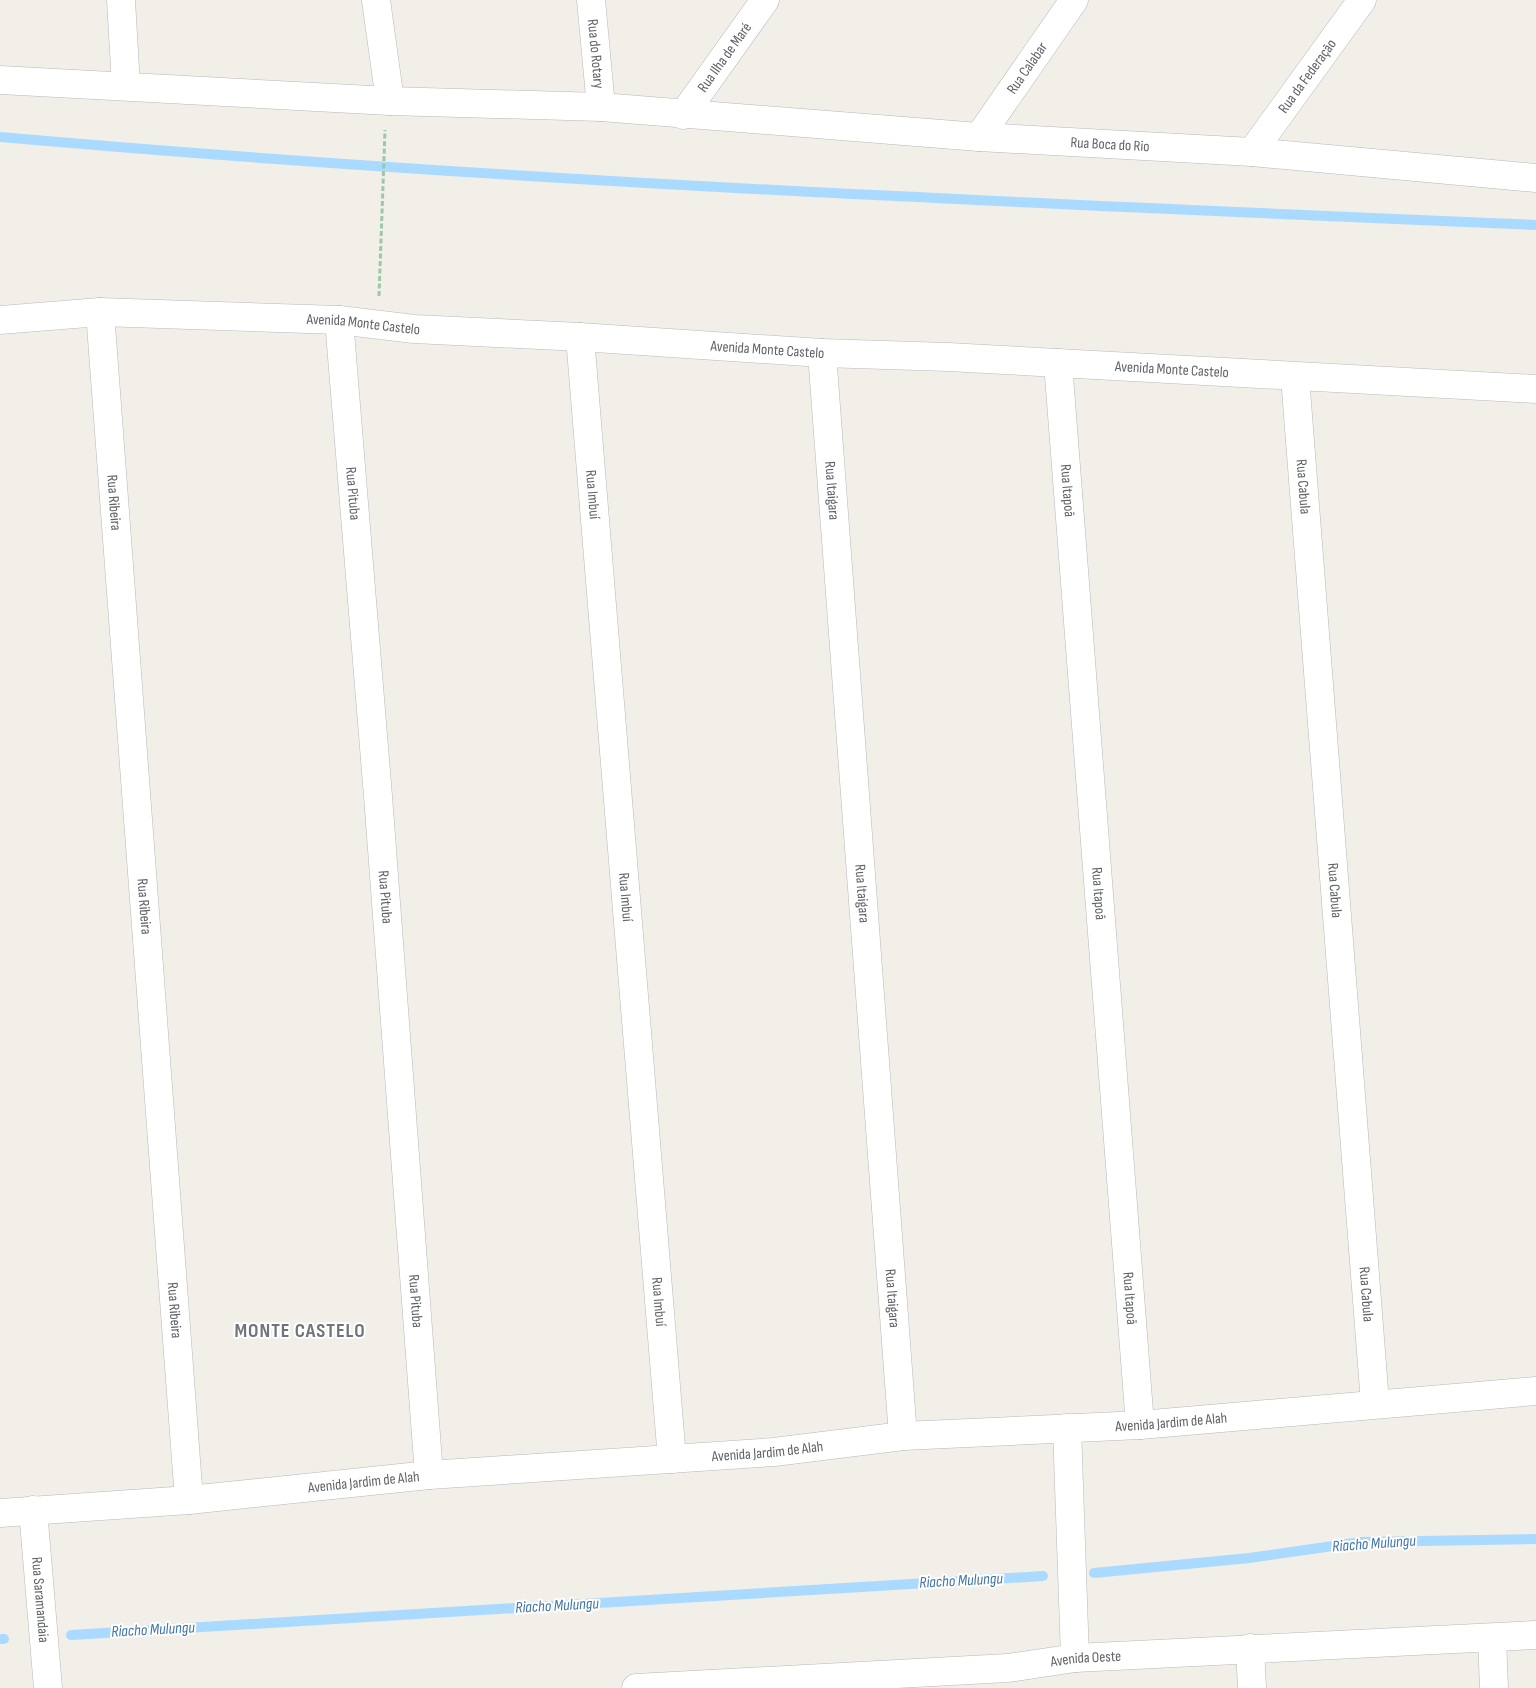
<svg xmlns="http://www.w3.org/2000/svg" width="1536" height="1688" viewBox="0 0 1536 1688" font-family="'Sofia Sans Condensed',sans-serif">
<rect width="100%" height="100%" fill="#f1efe8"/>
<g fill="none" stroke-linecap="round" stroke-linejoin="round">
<path stroke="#aadaff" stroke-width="10" d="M 0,137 C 511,182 1024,203 1536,225
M 1094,1573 L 1249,1558 L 1361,1542 L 1536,1539
M 71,1635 L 1043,1576
M 0,1639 L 4,1639"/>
<g stroke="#b5b8bc" stroke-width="29">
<g id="street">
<path d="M 121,0 L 126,86"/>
<path d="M 376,0 L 390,101"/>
<path id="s1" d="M 591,0 L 601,107"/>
<path id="s2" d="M 0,80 L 390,101 L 601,107 L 979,137 L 1252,152 L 1536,178"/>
<path id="s3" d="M 683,115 L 765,0"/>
<path id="s4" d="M 979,137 L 1074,0"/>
<path id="s5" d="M 1252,152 L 1362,0"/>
<path id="s6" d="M 100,312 L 189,1500"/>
<path id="s7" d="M 339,320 L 378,796 L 429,1475"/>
<path id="s8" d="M 580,337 L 672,1459"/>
<path id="s9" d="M 822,353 L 903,1436"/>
<path id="s10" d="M 1058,363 L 1140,1425"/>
<path id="s11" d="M 1295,377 L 1375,1403"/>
<path d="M 1067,1428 L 1075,1658"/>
<path id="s12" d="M 33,1510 L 48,1688"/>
<path id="s13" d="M 0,1513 L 189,1500 L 429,1475 L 774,1452 L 903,1436 L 1140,1425 L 1536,1391"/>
<path d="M 1492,1638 L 1494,1688"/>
<path d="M 1250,1648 L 1252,1688"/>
<path id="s14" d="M 636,1688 L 1008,1668 L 1075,1658 L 1536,1635"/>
</g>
</g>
<g stroke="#b6babf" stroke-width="29">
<g id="secondary">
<path id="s15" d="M 0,320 L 100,312 L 339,320 L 414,329 L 580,337 L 822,353 L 948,357 L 1536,389"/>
</g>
</g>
<path stroke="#9cc7a9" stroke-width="3" stroke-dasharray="5 2.5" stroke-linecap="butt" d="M 379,296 L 385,130"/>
<use href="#street" stroke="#fff" stroke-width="28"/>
<use href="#secondary" stroke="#fff" stroke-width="28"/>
</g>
<g text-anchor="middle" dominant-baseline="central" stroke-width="4" stroke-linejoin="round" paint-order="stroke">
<g font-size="15" fill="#5f6368" stroke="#fff">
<text stroke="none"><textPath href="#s1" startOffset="54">Rua do Rotary</textPath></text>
<text stroke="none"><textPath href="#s3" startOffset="71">Rua Ilha de Maré</textPath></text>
<text stroke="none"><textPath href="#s4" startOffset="84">Rua Calabar</textPath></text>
<text stroke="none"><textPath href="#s5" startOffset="94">Rua da Federação</textPath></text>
<text stroke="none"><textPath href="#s2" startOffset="1112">Rua Boca do Rio</textPath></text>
<text stroke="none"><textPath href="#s15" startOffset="364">Avenida Monte Castelo</textPath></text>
<text stroke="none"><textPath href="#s15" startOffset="769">Avenida Monte Castelo</textPath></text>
<text stroke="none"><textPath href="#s15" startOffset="1174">Avenida Monte Castelo</textPath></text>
<text stroke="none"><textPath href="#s11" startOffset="110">Rua Cabula</textPath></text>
<text stroke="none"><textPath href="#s10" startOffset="128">Rua Itapoã</textPath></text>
<text stroke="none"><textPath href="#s9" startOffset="138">Rua Itaigara</textPath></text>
<text stroke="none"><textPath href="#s7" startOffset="174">Rua Pituba</textPath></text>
<text stroke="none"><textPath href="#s8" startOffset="158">Rua Imbuí</textPath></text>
<text stroke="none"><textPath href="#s6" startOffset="191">Rua Ribeira</textPath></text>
<text stroke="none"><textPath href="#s11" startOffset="515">Rua Cabula</textPath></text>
<text stroke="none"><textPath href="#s9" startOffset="542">Rua Itaigara</textPath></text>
<text stroke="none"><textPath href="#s10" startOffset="532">Rua Itapoã</textPath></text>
<text stroke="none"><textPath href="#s7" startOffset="579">Rua Pituba</textPath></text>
<text stroke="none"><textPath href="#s8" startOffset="562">Rua Imbuí</textPath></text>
<text stroke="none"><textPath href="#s6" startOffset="596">Rua Ribeira</textPath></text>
<text stroke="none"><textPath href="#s11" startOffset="920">Rua Cabula</textPath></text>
<text stroke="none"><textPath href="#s10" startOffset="938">Rua Itapoã</textPath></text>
<text stroke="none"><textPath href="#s9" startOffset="948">Rua Itaigara</textPath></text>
<text stroke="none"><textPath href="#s7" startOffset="984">Rua Pituba</textPath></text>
<text stroke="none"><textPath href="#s8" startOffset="968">Rua Imbuí</textPath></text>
<text stroke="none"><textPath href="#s6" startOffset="1001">Rua Ribeira</textPath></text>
<text stroke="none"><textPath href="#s13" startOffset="1175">Avenida Jardim de Alah</textPath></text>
<text stroke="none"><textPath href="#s13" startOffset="770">Avenida Jardim de Alah</textPath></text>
<text stroke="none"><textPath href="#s13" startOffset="365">Avenida Jardim de Alah</textPath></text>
<text stroke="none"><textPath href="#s12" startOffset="90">Rua Saramandaia</textPath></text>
<text stroke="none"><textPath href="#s14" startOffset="451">Avenida Oeste</textPath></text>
</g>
<g font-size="16" font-style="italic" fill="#4174aa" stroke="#fff">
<text transform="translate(1374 1544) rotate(-4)">Riacho Mulungu</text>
<text transform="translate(961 1581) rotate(-3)">Riacho Mulungu</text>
<text transform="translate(557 1606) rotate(-3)">Riacho Mulungu</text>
<text transform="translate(153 1630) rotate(-3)">Riacho Mulungu</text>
</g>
<g font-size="20" font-weight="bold" letter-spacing="1" fill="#70757a" stroke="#fff">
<text x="300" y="1331">MONTE CASTELO</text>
</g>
</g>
</svg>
